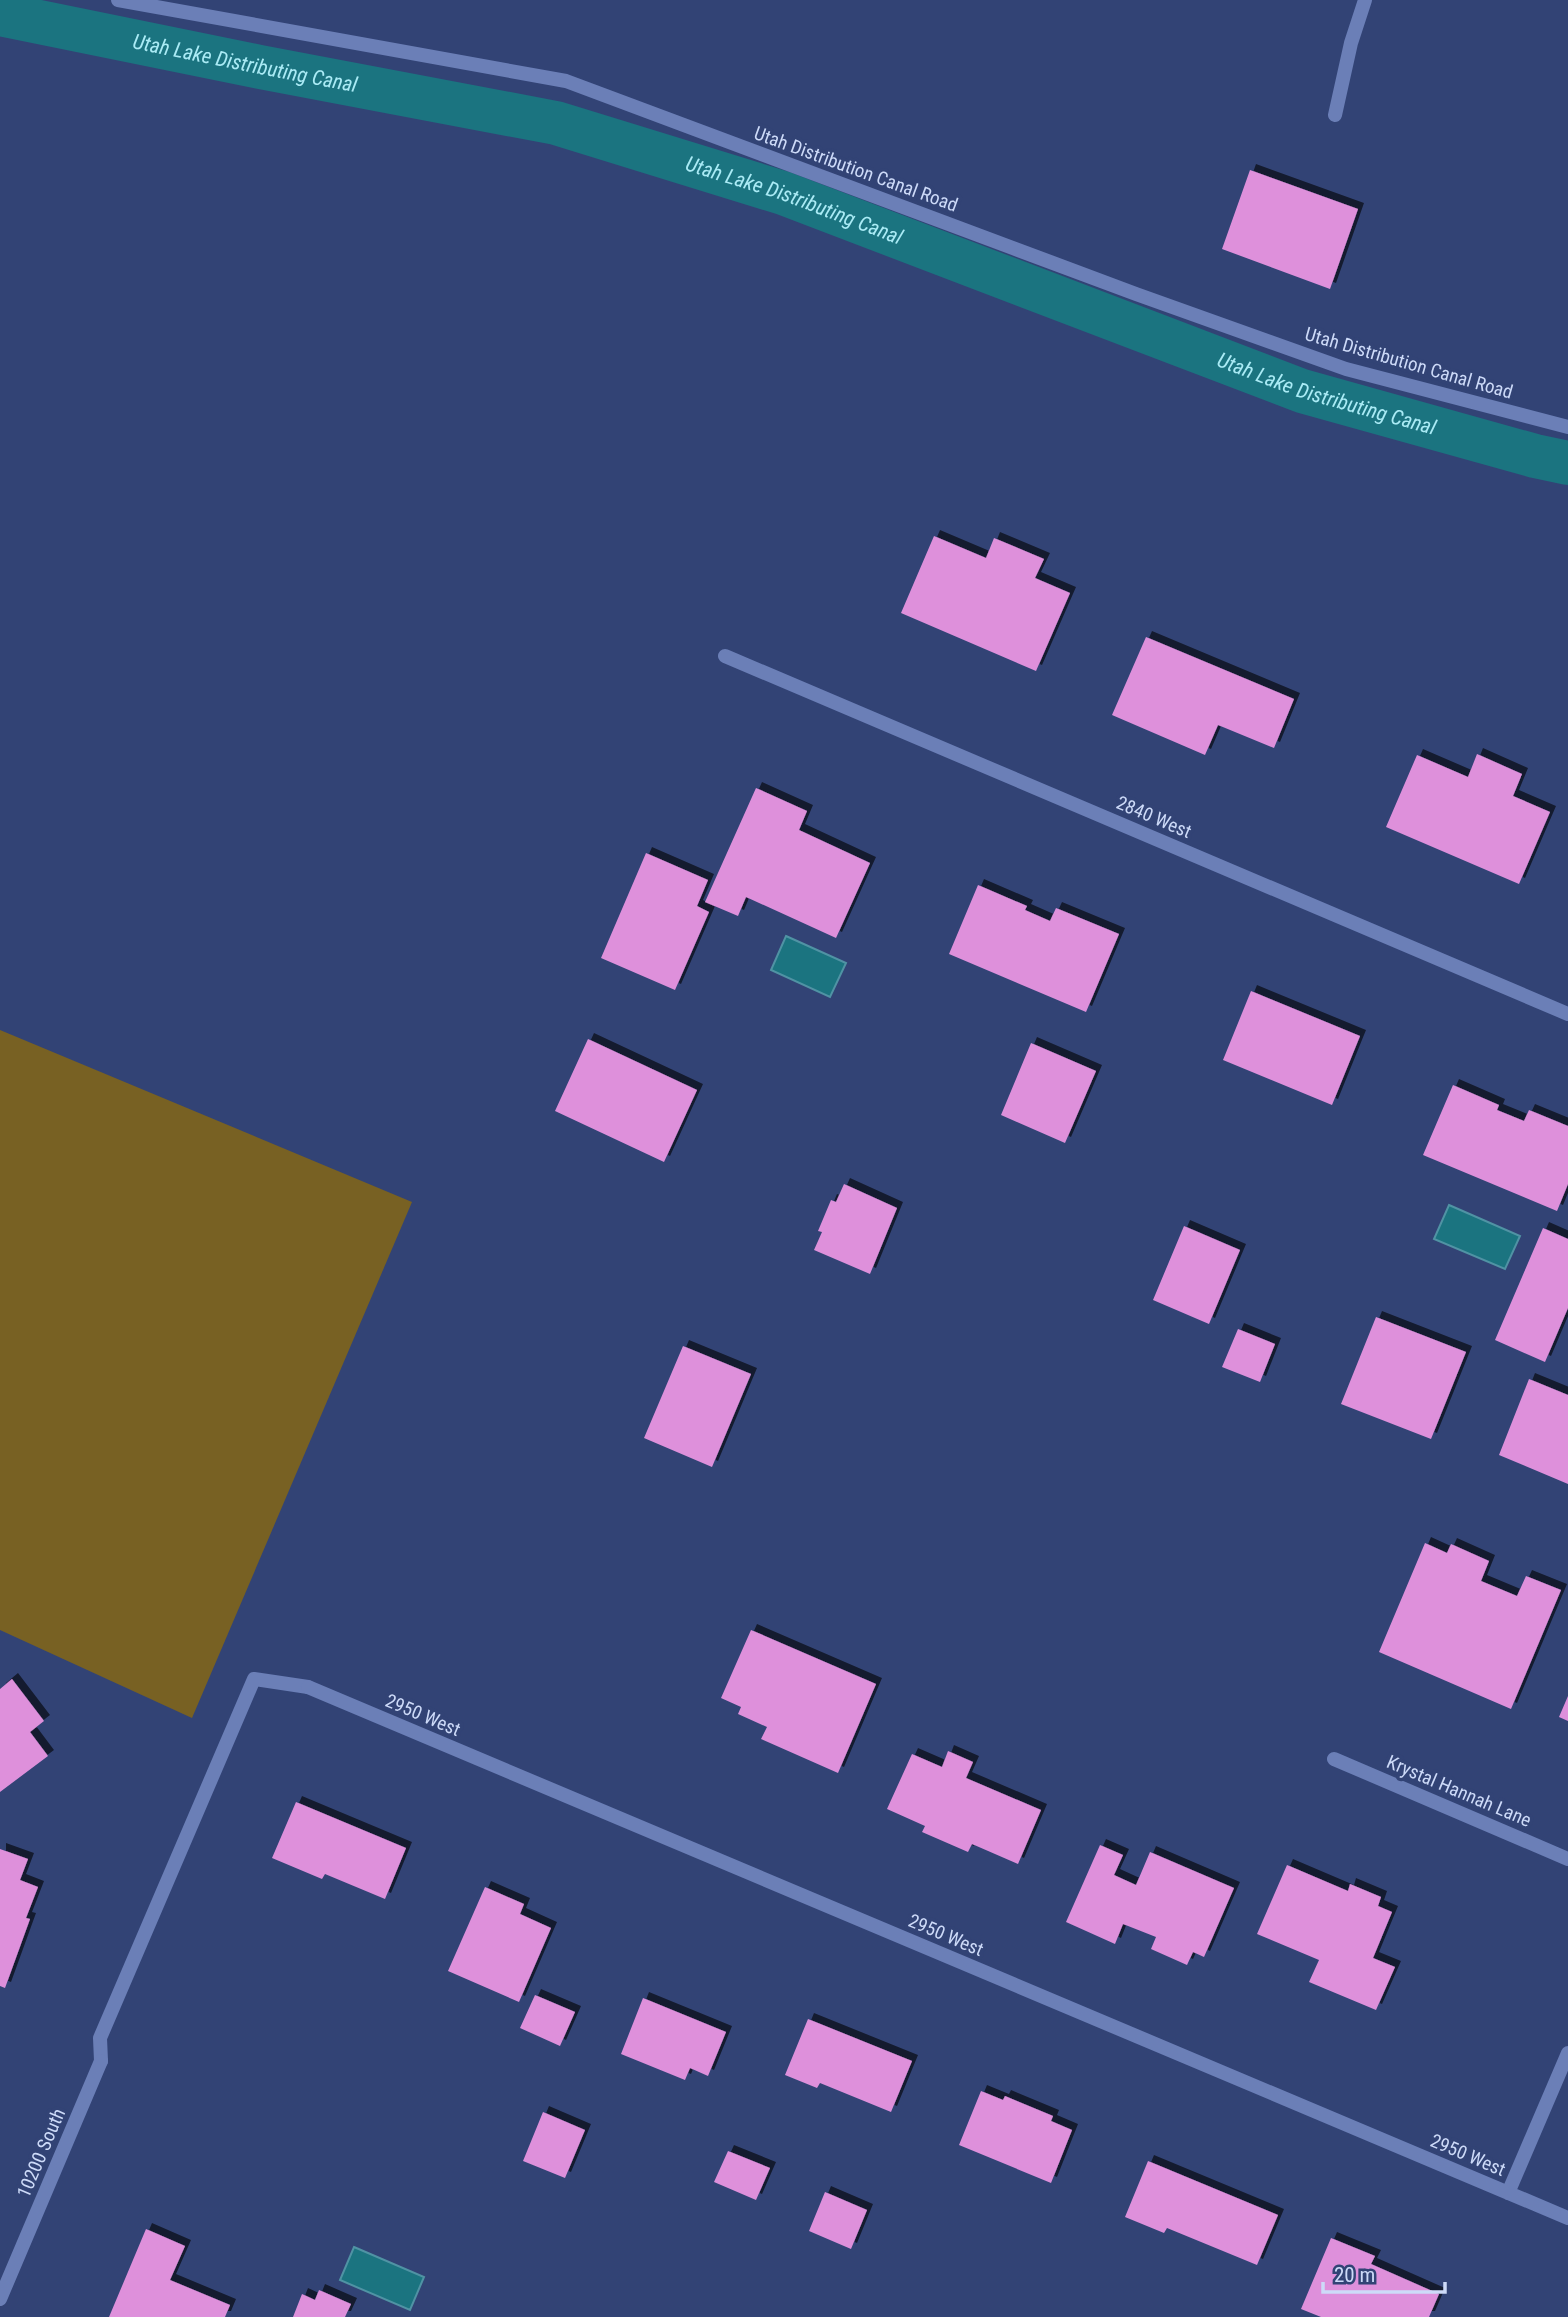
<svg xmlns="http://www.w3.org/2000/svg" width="1568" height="2317" viewBox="0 0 1568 2317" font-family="'Roboto Condensed',sans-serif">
<defs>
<filter id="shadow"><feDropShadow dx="6" dy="-6" stdDeviation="0" flood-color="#0009"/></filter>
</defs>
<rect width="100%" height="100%" fill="#324375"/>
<path fill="#786123" d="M 0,1030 L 412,1202 L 192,1718 L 0,1630 Z"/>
<path fill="#1b7480" stroke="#5093a4" stroke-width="2" d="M 786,936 L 846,963 L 830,997 L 771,970 Z
M 1449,1205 L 1520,1236 L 1505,1269 L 1434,1239 Z
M 354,2247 L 424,2277 L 410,2310 L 340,2280 Z"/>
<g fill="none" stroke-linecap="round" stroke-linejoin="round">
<path stroke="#1b7480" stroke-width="44" id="s1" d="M 0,14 L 260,67 L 556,123 L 783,193 L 1302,391 L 1535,456 L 1568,463"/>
</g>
<path fill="#de90db" filter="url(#shadow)" d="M 1250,170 L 1358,209 L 1330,289 L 1222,249 Z
M 934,536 L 986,558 L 994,538 L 1044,559 L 1035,578 L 1070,593 L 1036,671 L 901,613 Z
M 1146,637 L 1294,699 L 1274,748 L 1218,725 L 1205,755 L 1112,715 Z
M 1477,754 L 1522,774 L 1513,796 L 1550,812 L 1519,884 L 1386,827 L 1417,755 L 1468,777 Z
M 756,788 L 807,811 L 799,830 L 870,863 L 836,938 L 746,897 L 738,916 L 705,902 Z
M 646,853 L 708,880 L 697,906 L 709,912 L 675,990 L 601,958 Z
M 978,885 L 1027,906 L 1025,910 L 1050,921 L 1056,908 L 1119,934 L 1086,1012 L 949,954 Z
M 1251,991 L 1360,1036 L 1332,1105 L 1223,1060 Z
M 588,1039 L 697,1090 L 664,1162 L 555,1111 Z
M 1031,1043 L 1096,1071 L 1065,1143 L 1001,1115 Z
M 1453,1085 L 1499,1105 L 1497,1110 L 1524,1121 L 1529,1110 L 1568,1126 L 1568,1184 L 1557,1211 L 1423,1155 Z
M 844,1184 L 897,1208 L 870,1274 L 814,1250 L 822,1232 L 818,1231 L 831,1200 L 836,1202 Z
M 1184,1226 L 1240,1250 L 1209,1324 L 1153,1300 Z
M 1543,1228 L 1568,1239 L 1568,1308 L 1545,1362 L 1495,1340 Z
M 1376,1317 L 1466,1352 L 1431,1439 L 1341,1404 Z
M 1238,1329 L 1275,1344 L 1260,1382 L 1222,1367 Z
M 683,1346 L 751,1374 L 712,1467 L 644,1438 Z
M 1529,1379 L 1568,1395 L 1568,1484 L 1499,1455 Z
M 1425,1543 L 1447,1553 L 1451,1544 L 1489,1561 L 1481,1581 L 1517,1596 L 1526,1576 L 1561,1590 L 1511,1709 L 1379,1652 Z
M 751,1630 L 876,1684 L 838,1773 L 761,1739 L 767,1727 L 738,1714 L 741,1707 L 721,1698 Z
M 12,1679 L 44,1721 L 30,1732 L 48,1756 L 0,1792 L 0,1689 Z
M 1568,1696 L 1568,1721 L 1559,1717 Z
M 948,1751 L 973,1762 L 966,1778 L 1041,1810 L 1018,1864 L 972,1844 L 968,1852 L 922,1832 L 925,1826 L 887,1809 L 912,1754 L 942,1767 Z
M 296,1802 L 406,1848 L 385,1899 L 325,1874 L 322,1879 L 272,1858 Z
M 1100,1845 L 1123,1855 L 1114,1875 L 1136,1885 L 1150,1852 L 1234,1888 L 1204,1957 L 1193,1952 L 1187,1965 L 1151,1949 L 1156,1937 L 1123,1924 L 1115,1944 L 1066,1922 Z
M 0,1849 L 28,1859 L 20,1880 L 38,1887 L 26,1918 L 30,1919 L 5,1988 L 0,1986 Z
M 1287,1865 L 1348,1891 L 1350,1884 L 1381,1897 L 1378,1906 L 1392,1912 L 1373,1958 L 1395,1967 L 1376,2010 L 1309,1982 L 1319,1960 L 1257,1934 Z
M 485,1887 L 524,1904 L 520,1914 L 551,1928 L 519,2002 L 448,1971 Z
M 535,1995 L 575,2012 L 560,2046 L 520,2028 Z
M 643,1998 L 726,2032 L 708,2076 L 690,2068 L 685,2080 L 621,2054 Z
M 808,2019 L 912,2061 L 891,2112 L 820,2083 L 817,2088 L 785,2075 Z
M 981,2091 L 1003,2100 L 1005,2096 L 1053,2116 L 1051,2121 L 1072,2130 L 1051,2183 L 959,2145 Z
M 543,2112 L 585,2130 L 565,2178 L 523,2161 Z
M 728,2151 L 770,2168 L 756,2200 L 714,2182 Z
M 1148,2161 L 1278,2215 L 1257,2265 L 1167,2228 L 1164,2233 L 1125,2217 Z
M 825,2192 L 867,2210 L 851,2249 L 809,2231 Z
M 146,2229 L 185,2246 L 170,2280 L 230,2305 L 225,2317 L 109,2317 Z
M 1331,2238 L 1375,2256 L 1371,2264 L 1439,2294 L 1429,2317 L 1321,2317 L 1301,2309 Z
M 319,2290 L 351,2304 L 345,2317 L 293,2317 L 302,2294 L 315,2300 Z"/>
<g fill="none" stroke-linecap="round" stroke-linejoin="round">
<path stroke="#6b7fb7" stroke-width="14" d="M 118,0 L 566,81 L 1136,294 L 1346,369 L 1568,427
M 1335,115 L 1351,43 L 1365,0
M 101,2061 L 100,2038 L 254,1679 L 308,1687"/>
<path stroke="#6b7fb7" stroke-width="14" d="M 725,656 L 1568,1014
M 308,1687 L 1568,2218
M 1334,1759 L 1568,1859
M 1508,2193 L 1568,2053
M 0,2299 L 101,2061"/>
</g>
<g text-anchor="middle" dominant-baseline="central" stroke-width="7" stroke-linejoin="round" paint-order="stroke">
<g font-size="19" fill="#cddaf8" stroke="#324375">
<text transform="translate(856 169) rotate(20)">Utah Distribution Canal Road</text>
<text transform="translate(1409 363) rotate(16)">Utah Distribution Canal Road</text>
<text transform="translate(1154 817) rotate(23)">2840 West</text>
<text transform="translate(423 1715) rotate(23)">2950 West</text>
<text transform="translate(1459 1791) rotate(23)">Krystal Hannah Lane</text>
<text transform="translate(946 1935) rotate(23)">2950 West</text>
<text transform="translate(41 2153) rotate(-67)">10200 South</text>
<text transform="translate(1468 2155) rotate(23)">2950 West</text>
</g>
<g font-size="21" font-style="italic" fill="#aaebf5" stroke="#324375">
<text stroke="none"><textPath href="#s1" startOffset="250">Utah Lake Distributing Canal</textPath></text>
<text stroke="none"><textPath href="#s1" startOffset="817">Utah Lake Distributing Canal</textPath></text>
<text stroke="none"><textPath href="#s1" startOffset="1384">Utah Lake Distributing Canal</textPath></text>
</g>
</g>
<path d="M1323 2282v10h122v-10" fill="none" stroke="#cddaf8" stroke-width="3.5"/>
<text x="1334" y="2282" font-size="21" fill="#cddaf8" stroke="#324375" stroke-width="5" paint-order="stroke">20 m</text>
</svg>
